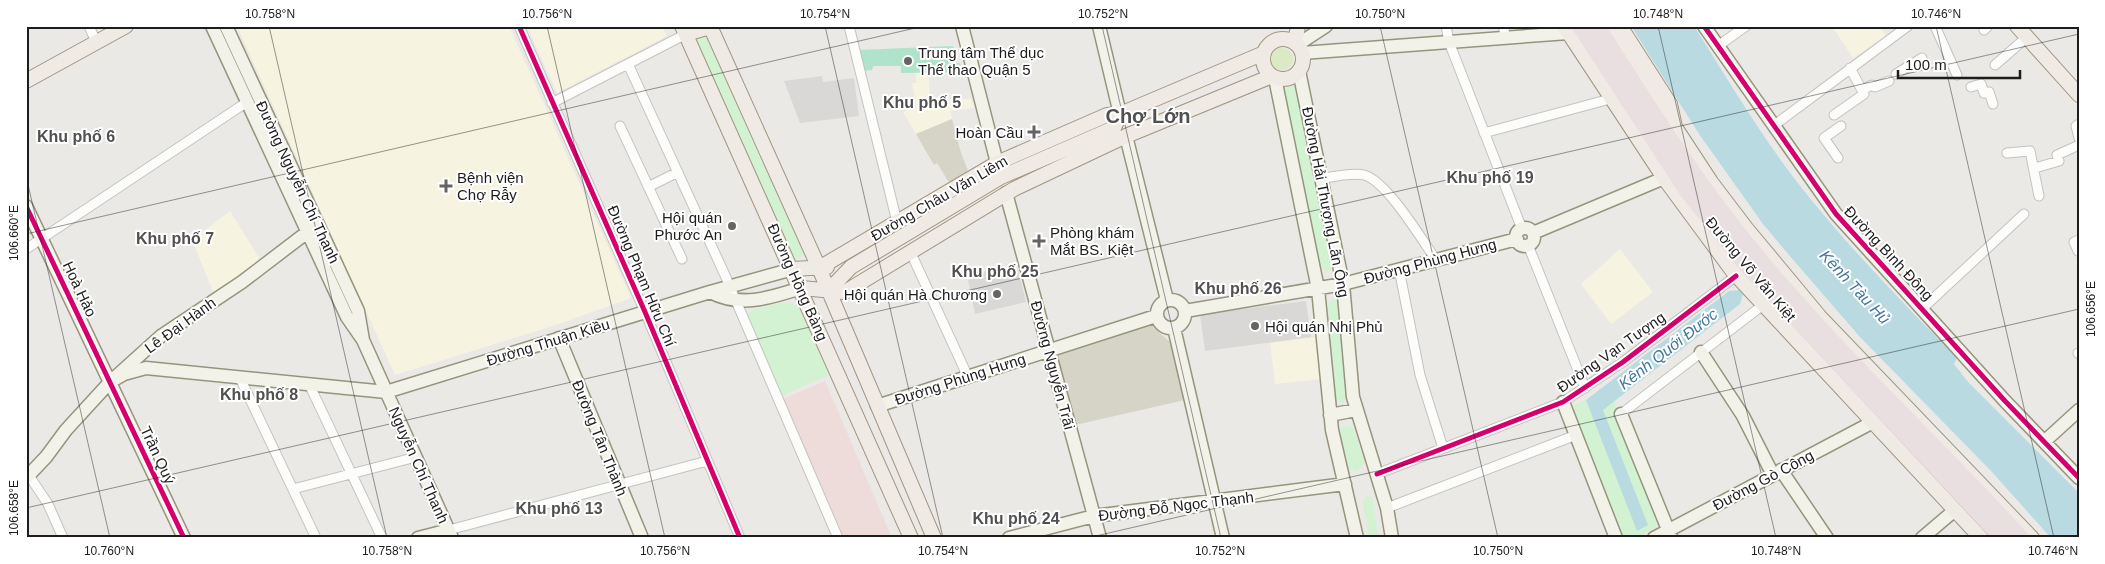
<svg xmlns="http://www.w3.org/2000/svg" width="2105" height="564" viewBox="0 0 2105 564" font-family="Helvetica,sans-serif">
<rect width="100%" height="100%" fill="#ebe9e6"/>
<path fill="#eedcdb" d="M 825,381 L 892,538 L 844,538 L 783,399 Z"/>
<path fill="#f6f3e0" d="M 237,26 L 509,26 L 631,298 L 556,325 L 395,375 Z
M 527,26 L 662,26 L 667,36 L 557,93 Z
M 1832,26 L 1880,26 L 1886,36 L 1853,58 Z
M 929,72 L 930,100 L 971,99 L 974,108 L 950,111 L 952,119 L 916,134 L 903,112 L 916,106 L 912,83 L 916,83 L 916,73 Z
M 230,211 L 263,264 L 215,296 L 192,240 Z
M 1620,249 L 1653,292 L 1611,324 L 1581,284 Z
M 1317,337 L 1322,379 L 1275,384 L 1270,343 Z"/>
<path fill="#d9d8d7" d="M 822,76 L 823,82 L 854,78 L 859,116 L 800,123 L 784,81 Z
M 1018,269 L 1026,302 L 975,314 L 968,280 L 971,279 L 970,274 L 990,270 L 991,275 Z
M 1306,301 L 1311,337 L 1205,351 L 1200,314 Z"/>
<path fill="#d5d4c7" d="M 952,119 L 961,153 L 969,173 L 950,184 L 937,163 L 934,165 L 916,134 Z
M 1150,324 L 1172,344 L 1185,400 L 1075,425 L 1055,355 Z"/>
<path fill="#daeac4" d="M1271 59a11 11 0 1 1 22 0a11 11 0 1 1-22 0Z"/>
<path fill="#d2f2d1" d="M 688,26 L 704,26 L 807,254 L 794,260 Z
M 1288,82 L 1293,83 L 1295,87 L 1333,264 L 1331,269 L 1327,271 L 1320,267 L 1284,89 Z
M 1334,299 L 1340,304 L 1347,397 L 1343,404 L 1335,397 L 1328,307 L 1329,302 Z
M 783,302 L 802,306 L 829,375 L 781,396 L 747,316 L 750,311 Z
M 1586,400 L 1603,410 L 1614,400 L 1663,523 L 1636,538 L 1622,538 L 1569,407 Z
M 1350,426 L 1353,428 L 1365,463 L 1357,471 L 1350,470 L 1340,433 L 1341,428 Z
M 1369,496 L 1372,498 L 1379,538 L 1369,538 L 1363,504 L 1365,497 Z"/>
<path fill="#b0e4ca" d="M 953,46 L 957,56 L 957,63 L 960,63 L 962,72 L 901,73 L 901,66 L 873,66 L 872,70 L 862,71 L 857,50 Z"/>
<path fill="#b8dae0" d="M 1631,26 L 1694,26 C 1732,86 1768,148 1813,202 C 1858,257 1908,308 1957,358 L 1954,364 L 1968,382 L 2079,493 L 2079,538 L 2051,538 L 1992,472 L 1860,337 L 1789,255 L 1763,224 L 1699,134 Z
M 1739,290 L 1743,294 L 1740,304 L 1603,410 L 1648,525 L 1637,531 L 1586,400 L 1729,291 Z"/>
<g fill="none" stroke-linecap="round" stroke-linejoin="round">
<g stroke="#c4c3c2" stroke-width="11">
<path id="street" d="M 89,26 L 96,42
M 519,26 L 645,312 L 740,538
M 849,26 L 897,222
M 1446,26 L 1449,42 L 1522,229
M 1503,26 L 1506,38
M 1935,26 L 1957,75
M 1984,30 L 1988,26
M 1718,46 L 1746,26
M 628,64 L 724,273 L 838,538
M 1995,65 L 2027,37
M 1896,74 L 1922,58
M 1971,87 L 1981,84 L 1984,93 L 1989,92 L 1993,104
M 1862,90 L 1872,85 L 1875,87 L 1889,81
M 552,103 L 686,34
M 1834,115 L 1864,94 L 1850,68
M 2079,124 L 2076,126 L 2079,138
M 620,126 L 682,259
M 1773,126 L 1908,26
M 1484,133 L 1610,99
M 2007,153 L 2030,151 L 2039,196
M 1838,158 L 1824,138 L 1841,126
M 2035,168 L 2059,161 L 2057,155 L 2079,145
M 1322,178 C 1335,177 1352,172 1364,175 C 1387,181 1422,240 1436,260
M 648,187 L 678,172
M 1528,245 L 1585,388
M 26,249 L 247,102
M 910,251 L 968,377
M 2078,251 L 2074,242 L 2079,240
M 1399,269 L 1420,375 L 1443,448
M 1923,308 L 2024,214
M 2078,353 L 2079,354
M 240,378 L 316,538
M 309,384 L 382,538
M 1621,414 L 1763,305
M 26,471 L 48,504 L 63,538
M 1377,474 L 1563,402 L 1623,362 L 1736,276
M 293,489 L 416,457
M 1387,508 L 1576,435
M 449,530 L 707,461"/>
</g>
<g stroke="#95957e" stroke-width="15">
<path id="secondary" d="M 212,26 L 347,317 L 363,340 L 452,538
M 226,26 L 358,311 L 363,340
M 962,26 L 997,163
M 1099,26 L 1120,114
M 1704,26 L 1836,214 L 2005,401 L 2079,478
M 1297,45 L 1326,26
M 1302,53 L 1568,33
M 1299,71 L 1343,284 L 1353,397 L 1387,508 L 1392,538
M 1275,78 L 1318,289 L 1332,430 L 1357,538
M 1126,136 L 1167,300
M 1006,193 L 1100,538
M 26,206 L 184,538
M1516 237a9 9 0 1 1 18 0a9 9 0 1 1-18 0Z
M 1533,233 L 1664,178
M 710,292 C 741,308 770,298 801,288
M1157 314a14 14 0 1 1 28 0a14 14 0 1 1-28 0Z
M 1185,311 L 1343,284 L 1517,239
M 1174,328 L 1223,538
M 559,338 L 642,538
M 1701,352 L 1743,416 L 1773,475
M 110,382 L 124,374 L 146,368 L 386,392 L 710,292 L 793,269
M 1563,402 L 1616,538
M 877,406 L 1156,316
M 1621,414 L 1671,537
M 1330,415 L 1356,410
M 2045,441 L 2079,410
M 1781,470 L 1827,538
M 26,478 L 46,457 L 66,430 L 110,382 L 161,336 L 242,282 L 318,224
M 418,538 L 449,530
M 1009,538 L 1094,516 L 1345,484
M 1654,538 L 1873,422
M 1922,538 L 1955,510"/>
</g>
<g stroke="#a19582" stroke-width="16">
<path id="primary" d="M 682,26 L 911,538
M 710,26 L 819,268 L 934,538
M 1564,26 L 1664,178 L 1734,273 L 1981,538
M 1607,26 L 1635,72 L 1667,116
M 1620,26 L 1670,104 L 1675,127 L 1711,182 L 1746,228 L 1820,317 L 2032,538
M 2017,26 L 2079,95
M 686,34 L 710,27
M1263 59a20 20 0 1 1 40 0a20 20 0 1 1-40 0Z
M 1295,43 L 1298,26
M 26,81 L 126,26
M 819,268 L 997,163 L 1107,115 L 1120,114 L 1264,53
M 793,269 L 827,267
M 801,288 L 845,292 L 1014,189 L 1126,136 L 1272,76
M 828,291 L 851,267 L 1001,177 L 1114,128 L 1120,114"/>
</g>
<g stroke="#c19daa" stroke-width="19">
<path id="highway" d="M 1580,26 L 1687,191 L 1748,267 L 2002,538
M 1597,26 C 1646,103 1694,180 1752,250 C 1835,352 1933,441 2021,538"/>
</g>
<use href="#street" stroke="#fcfcfb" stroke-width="9"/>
<use href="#secondary" stroke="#f3f2e9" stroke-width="12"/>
<use href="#primary" stroke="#f0eae4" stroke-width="14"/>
<use href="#highway" stroke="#e9dee0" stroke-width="16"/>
<g stroke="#fff" stroke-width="8">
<path id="cycleway" d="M 519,26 L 645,312 L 740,538
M 1704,26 L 1836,214 L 2005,401 L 2079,478
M 26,206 L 184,538
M 1377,474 L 1563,402 L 1623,362 L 1736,276"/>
</g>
<use href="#cycleway" stroke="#d6006c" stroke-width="5"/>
</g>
<path fill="none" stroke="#1d1d1d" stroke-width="1" stroke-opacity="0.45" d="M 269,26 L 387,538M 547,26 L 665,538M 825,26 L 943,538M 1102,26 L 1221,538M 1380,26 L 1498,538M 1658,26 L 1776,538M 1936,26 L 2054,538M 26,176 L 110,538M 26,234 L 924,26M 26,508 L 2079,34M 1087,538 L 2079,309"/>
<g fill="#656463" stroke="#fff" stroke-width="2">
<circle cx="908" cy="61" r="5"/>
<path d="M1031.5 124.5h5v5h5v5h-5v5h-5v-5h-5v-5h5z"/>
<path d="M443.5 178.5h5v5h5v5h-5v5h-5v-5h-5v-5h5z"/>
<circle cx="732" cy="226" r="5"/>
<path d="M1036.5 233.5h5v5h5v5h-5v5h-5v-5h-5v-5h5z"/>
<circle cx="997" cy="294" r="5"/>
<circle cx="1255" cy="326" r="5"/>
</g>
<g text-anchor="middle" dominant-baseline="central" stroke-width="4" stroke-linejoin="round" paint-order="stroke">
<g font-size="15" fill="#1d1d1d" stroke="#fff" text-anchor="start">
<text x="918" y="52">Trung tâm Thể dục<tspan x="918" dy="17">Thể thao Quận 5</tspan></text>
<text x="1023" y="132" text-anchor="end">Hoàn Cầu</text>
<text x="457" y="177">Bệnh viện<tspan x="457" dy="17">Chợ Rẫy</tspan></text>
<text x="722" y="217" text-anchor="end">Hội quán<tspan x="722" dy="17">Phước An</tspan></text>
<text x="1050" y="232">Phòng khám<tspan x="1050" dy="17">Mắt BS. Kiệt</tspan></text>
<text x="987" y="294" text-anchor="end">Hội quán Hà Chương</text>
<text x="1265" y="326">Hội quán Nhị Phủ</text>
</g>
<g font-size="15" fill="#1d1d1d" stroke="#fff">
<text transform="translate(298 182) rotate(65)">Đường Nguyễn Chí Thanh</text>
<text transform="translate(939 198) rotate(-30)">Đường Châu Văn Liêm</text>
<text transform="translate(1326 202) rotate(79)">Đường Hải Thượng Lãn Ông</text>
<text transform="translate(1889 253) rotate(47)">Đường Bình Đông</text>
<text transform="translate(1430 261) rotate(-15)">Đường Phùng Hưng</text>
<text transform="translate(1751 269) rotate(50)">Đường Võ Văn Kiệt</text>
<text transform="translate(642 276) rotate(67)">Đường Phạm Hữu Chí</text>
<text transform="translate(798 282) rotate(66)">Đường Hồng Bàng</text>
<text transform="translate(80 289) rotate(65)">Hoà Hảo</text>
<text transform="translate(180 325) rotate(-36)">Lê Đại Hành</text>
<text transform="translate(548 342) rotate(-17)">Đường Thuận Kiều</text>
<text transform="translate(1611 352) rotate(-35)">Đường Vạn Tượng</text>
<text transform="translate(1053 365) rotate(75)">Đường Nguyễn Trãi</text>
<text transform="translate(960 379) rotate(-18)">Đường Phùng Hưng</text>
<text transform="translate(600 438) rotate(68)">Đường Tân Thành</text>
<text transform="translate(158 455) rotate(65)">Trần Quý</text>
<text transform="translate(419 465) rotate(66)">Nguyễn Chí Thanh</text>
<text transform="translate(1763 480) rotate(-28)">Đường Gò Công</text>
<text transform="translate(1176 506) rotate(-7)">Đường Đỗ Ngọc Thạnh</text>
</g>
<g font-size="16" font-weight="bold" fill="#505050" stroke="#fff">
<text x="922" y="102">Khu phố 5</text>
<text x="76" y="136">Khu phố 6</text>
<text x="1490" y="177">Khu phố 19</text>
<text x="175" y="238">Khu phố 7</text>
<text x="995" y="271">Khu phố 25</text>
<text x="1238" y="288">Khu phố 26</text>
<text x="259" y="394">Khu phố 8</text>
<text x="559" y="508">Khu phố 13</text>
<text x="1016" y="518">Khu phố 24</text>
</g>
<g font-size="16" font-style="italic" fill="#43779d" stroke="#fff">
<text transform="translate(1855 287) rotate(47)">Kênh Tàu Hủ</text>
<text transform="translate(1668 349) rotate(-38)">Kênh Quới Đước</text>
</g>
<g font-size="20" font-weight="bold" fill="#505050" stroke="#fff">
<text x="1148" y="116">Chợ Lớn</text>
</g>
</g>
<rect width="2105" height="564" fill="none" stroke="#ffffff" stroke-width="55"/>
<path d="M1898 70v8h122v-8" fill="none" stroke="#1d1d1d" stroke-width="2.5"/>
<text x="1905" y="70" font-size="15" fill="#1d1d1d" stroke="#ffffff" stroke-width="4" paint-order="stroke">100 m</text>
<rect x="28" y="28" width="2050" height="508" fill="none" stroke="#1d1d1d" stroke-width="2"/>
<g font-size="12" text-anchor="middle" fill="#1d1d1d">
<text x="270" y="18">10.758°N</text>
<text x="547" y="18">10.756°N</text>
<text x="825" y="18">10.754°N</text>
<text x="1103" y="18">10.752°N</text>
<text x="1380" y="18">10.750°N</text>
<text x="1658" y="18">10.748°N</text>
<text x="1936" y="18">10.746°N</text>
<text transform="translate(14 233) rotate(-90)" y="4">106.660°E</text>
<text transform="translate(2091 309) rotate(-90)" y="4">106.656°E</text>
<text transform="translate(14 508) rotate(-90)" y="4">106.658°E</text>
<text x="109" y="555">10.760°N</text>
<text x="387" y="555">10.758°N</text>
<text x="665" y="555">10.756°N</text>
<text x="943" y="555">10.754°N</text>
<text x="1220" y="555">10.752°N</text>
<text x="1498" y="555">10.750°N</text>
<text x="1776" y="555">10.748°N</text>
<text x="2053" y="555">10.746°N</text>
</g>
</svg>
